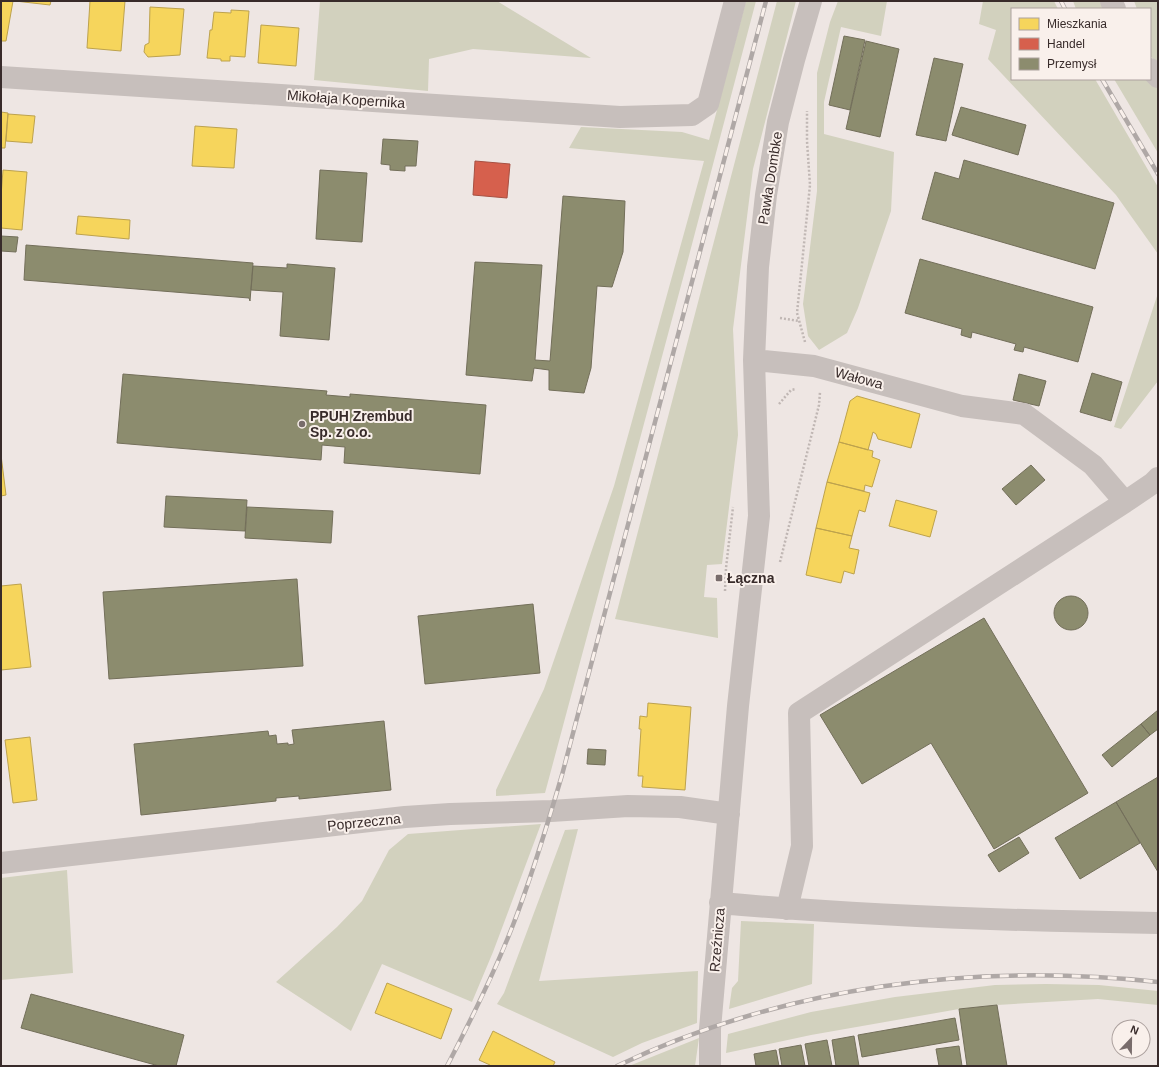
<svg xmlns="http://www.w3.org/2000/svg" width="1159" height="1067" viewBox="0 0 1159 1067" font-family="Helvetica,sans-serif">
<rect width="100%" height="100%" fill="#eee6e3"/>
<path fill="#d2d1be" d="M 320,1 L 497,1 L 591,58 L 473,49 L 429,59 L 428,91 L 314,80 Z
M 746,1 L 756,1 L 686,267 L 545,793 L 496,796 L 496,790 L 544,689 L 614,486 L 704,161 L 569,148 L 581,127 L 682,132 L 709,140 Z
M 777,1 L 796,1 L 753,169 L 733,329 L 738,435 L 722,564 L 707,565 L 704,597 L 717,598 L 718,638 L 615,619 Z
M 838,1 L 887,1 L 881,36 L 841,27 L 824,102 L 824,134 L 894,152 L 891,211 L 858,308 L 847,333 L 819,350 L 808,336 L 803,304 L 817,191 L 817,73 L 830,22 Z
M 983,1 L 1054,1 L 1058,9 L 1012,9 L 1012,79 L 1095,79 L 1158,187 L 1158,254 L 1116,195 L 988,59 L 996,30 L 979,24 Z
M 1073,1 L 1104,1 L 1108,9 L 1076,9 Z
M 1134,1 L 1158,1 L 1158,63 L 1150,56 L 1150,9 L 1137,9 Z
M 1114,79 L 1150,79 L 1158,86 L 1158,153 Z
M 1158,293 L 1158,381 L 1121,429 L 1114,427 Z
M 541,824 L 493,952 L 472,1002 L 382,964 L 351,1031 L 276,982 L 337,927 L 362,901 L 389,850 L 408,834 Z
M 578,829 L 539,981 L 698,971 L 697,1023 L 642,1043 L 613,1057 L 497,1004 L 504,993 L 565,830 Z
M 67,870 L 73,973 L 1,980 L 1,878 Z
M 741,921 L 814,924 L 812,984 L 729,1009 L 732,988 L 738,981 Z
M 1046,984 L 1099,985 L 1158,991 L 1158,1005 L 1098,999 L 997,1005 L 959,1009 L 811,1035 L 726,1053 L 728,1034 L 811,1012 L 895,997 L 995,985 Z
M 699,1038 L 695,1066 L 629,1066 Z"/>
<path fill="#f6d55c" stroke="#bda24d" d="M 1,1 L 13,1 L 6,41 L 1,41 Z
M 15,1 L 51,1 L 50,5 Z
M 90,1 L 125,1 L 121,51 L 87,48 Z
M 150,7 L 184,9 L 180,55 L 148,57 L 144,52 L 145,45 L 149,43 Z
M 231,10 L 249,11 L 245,57 L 230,56 L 230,61 L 221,61 L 221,59 L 207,58 L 210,30 L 212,30 L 214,12 L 231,13 Z
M 261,25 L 299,28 L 296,66 L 258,63 Z
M 1,112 L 8,113 L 5,148 L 1,148 Z
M 8,114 L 35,116 L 32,143 L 6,141 Z
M 195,126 L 237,129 L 234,168 L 192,166 Z
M 3,170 L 27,172 L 22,230 L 1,228 L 1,196 Z
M 78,216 L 130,220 L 129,239 L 76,234 Z
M 857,396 L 920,414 L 911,448 L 878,439 L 876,434 L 873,432 L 868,450 L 839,442 L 850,401 Z
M 839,442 L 873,451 L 872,457 L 880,460 L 872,487 L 865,485 L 864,491 L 827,482 Z
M 1,455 L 6,495 L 1,496 Z
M 827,482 L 870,493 L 865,512 L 859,510 L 852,536 L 816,528 Z
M 896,500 L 937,511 L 930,537 L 889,526 Z
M 816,528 L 852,536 L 849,548 L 859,550 L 854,574 L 844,571 L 841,583 L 806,575 Z
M 21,584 L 31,667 L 1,670 L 1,586 Z
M 648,703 L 691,707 L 685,790 L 642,787 L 643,776 L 638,776 L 641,729 L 639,729 L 640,716 L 647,717 Z
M 30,737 L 37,800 L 13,803 L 5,740 Z
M 387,983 L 452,1009 L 441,1039 L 375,1013 Z
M 493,1031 L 555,1062 L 553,1066 L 489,1066 L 490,1065 L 479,1060 Z"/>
<path fill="#d6604d" stroke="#a75042" d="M 475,161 L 510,164 L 507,198 L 473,195 Z"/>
<path fill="#8c8c6e" stroke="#736f5a" d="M 844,36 L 865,40 L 850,110 L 829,105 Z
M 866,41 L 899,49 L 880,137 L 846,129 Z
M 934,58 L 963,64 L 946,141 L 916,135 Z
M 961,107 L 1026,125 L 1018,155 L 952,135 Z
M 383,139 L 418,141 L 416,166 L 405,166 L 405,171 L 390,170 L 390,165 L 381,164 Z
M 964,160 L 1114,203 L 1095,269 L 922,219 L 935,172 L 959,179 Z
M 320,170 L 367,173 L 362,242 L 316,239 Z
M 563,196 L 625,201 L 623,252 L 612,287 L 597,286 L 591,368 L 584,393 L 549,390 L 549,370 L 534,368 L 532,381 L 466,375 L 475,262 L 542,265 L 535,360 L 550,361 Z
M 1,236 L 18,237 L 16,252 L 1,251 Z
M 26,245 L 253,263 L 250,301 L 249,298 L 24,280 Z
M 920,259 L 1093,307 L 1078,362 L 1024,347 L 1023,352 L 1014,350 L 1016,344 L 972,332 L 971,338 L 961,335 L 962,329 L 905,313 Z
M 287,264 L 335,268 L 329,340 L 280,336 L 283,292 L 251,290 L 253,266 L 287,268 Z
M 1092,373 L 1122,382 L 1111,421 L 1080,412 Z
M 123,374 L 327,391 L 326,395 L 350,397 L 350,394 L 486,405 L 480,474 L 344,463 L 345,447 L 322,445 L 321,460 L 117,443 Z
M 1019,374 L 1046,381 L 1039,406 L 1013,400 Z
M 1031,465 L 1045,480 L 1016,505 L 1002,489 Z
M 166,496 L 247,500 L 245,531 L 164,527 Z
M 247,507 L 333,511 L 331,543 L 245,538 Z
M 297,579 L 303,666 L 109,679 L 103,592 Z
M1054 613a17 17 0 1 1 34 0a17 17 0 1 1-34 0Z
M 533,604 L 540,673 L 425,684 L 418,616 Z
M 984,618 L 1088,793 L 994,849 L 931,743 L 862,784 L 820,715 Z
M 1158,710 L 1158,729 L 1150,735 L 1141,724 Z
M 384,721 L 391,790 L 299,799 L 299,796 L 276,798 L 276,801 L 141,815 L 134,744 L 268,731 L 269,736 L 276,735 L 277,744 L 288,743 L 288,745 L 294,744 L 292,730 Z
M 1141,724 L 1150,735 L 1112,767 L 1102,755 Z
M 588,749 L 606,750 L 605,765 L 587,764 Z
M 1158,777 L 1158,872 L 1116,802 Z
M 1116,802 L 1140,843 L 1080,879 L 1055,838 Z
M 1019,837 L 1029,853 L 999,872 L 988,855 Z
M 31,994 L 184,1035 L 176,1066 L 159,1066 L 21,1028 Z
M 997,1005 L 1007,1066 L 967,1066 L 959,1009 Z
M 955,1018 L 959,1040 L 862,1057 L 858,1035 Z
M 854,1036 L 859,1066 L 836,1066 L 832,1040 Z
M 827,1040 L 832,1066 L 809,1066 L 805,1044 Z
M 801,1045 L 805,1066 L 782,1066 L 779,1049 Z
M 959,1046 L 962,1066 L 939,1066 L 936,1049 Z
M 776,1050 L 779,1066 L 756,1066 L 754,1054 Z"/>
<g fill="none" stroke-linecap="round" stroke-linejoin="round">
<path stroke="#c0b7b4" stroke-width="2.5" stroke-dasharray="2 2" stroke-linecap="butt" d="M 780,318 L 799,321
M 805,342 L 797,313 L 810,185 L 807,141 L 807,111
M 779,404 L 791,390 L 796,389
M 780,562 L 819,405 L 820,392
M 725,591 L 726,568 L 733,507"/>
<path stroke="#c7bfbc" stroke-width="22" d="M 1111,1 L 1115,9
M 1150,69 L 1158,77
M 1,77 L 620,117 L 692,115 L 708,104 L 735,1
M 754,360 L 814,366 L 962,406 L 1024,414 L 1093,465 L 1125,502 L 1153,483 L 1158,478
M 1,863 L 405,817 L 450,814 L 551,811 L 628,806 L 680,807 L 729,814
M 720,903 C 866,916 1012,921 1158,923
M 787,909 L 802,846 L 799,713 L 1125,502
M 710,1066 L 710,1029 L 738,706 L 759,516 L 754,360 L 758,267 L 766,195 L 778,122 L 794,60 L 811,1"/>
<g stroke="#afa8a6" stroke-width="4.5">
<path id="rail" d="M 1061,1 L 1065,9
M 1102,79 L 1158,174
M 447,1066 C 471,1020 494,974 513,925 C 532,876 547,826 562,775 L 766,1
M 617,1066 C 785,986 974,962 1158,982"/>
</g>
<use href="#rail" stroke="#f9f0eb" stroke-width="3" stroke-dasharray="9" stroke-linecap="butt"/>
</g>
<g fill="#786c6b" stroke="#f9f0eb" stroke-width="1.5">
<circle cx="302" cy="424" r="4"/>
<rect x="715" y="574" width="8" height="8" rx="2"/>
</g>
<g text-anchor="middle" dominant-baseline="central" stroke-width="4" stroke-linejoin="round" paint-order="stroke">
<g font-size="14" fill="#382b2a" stroke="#f9f0eb">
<text transform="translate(346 99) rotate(4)">Mikołaja Kopernika</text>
<text transform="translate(770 178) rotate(-81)">Pawła Dombke</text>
<text transform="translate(859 378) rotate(15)">Wałowa</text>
<text transform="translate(364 822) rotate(-6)">Poprzeczna</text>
<text transform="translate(717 940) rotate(-85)">Rzeźnicza</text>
</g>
<g font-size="14" font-weight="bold" fill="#382b2a" stroke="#f9f0eb" text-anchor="start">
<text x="310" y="416">PPUH Zrembud<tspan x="310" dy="16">Sp. z o.o.</tspan></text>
<text x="727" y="578">Łączna</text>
</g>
</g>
<rect width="1159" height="1067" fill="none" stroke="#382b2a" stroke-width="4"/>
<rect x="1011" y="8" width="140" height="72" fill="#f9f0eb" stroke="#aca19e"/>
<rect x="1019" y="18" width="20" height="12" fill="#f6d55c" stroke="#aca19e"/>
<text x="1047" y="28" font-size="12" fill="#382b2a">Mieszkania</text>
<rect x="1019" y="38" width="20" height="12" fill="#d6604d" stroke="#aca19e"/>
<text x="1047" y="48" font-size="12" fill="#382b2a">Handel</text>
<rect x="1019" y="58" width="20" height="12" fill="#8c8c6e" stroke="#aca19e"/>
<text x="1047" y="68" font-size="12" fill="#382b2a">Przemysł</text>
<g transform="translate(1131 1039) rotate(22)"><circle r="19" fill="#f9f0eb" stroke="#aca19e"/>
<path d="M0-3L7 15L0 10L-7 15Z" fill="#786c6b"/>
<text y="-6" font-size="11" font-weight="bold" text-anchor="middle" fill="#382b2a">N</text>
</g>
</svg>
